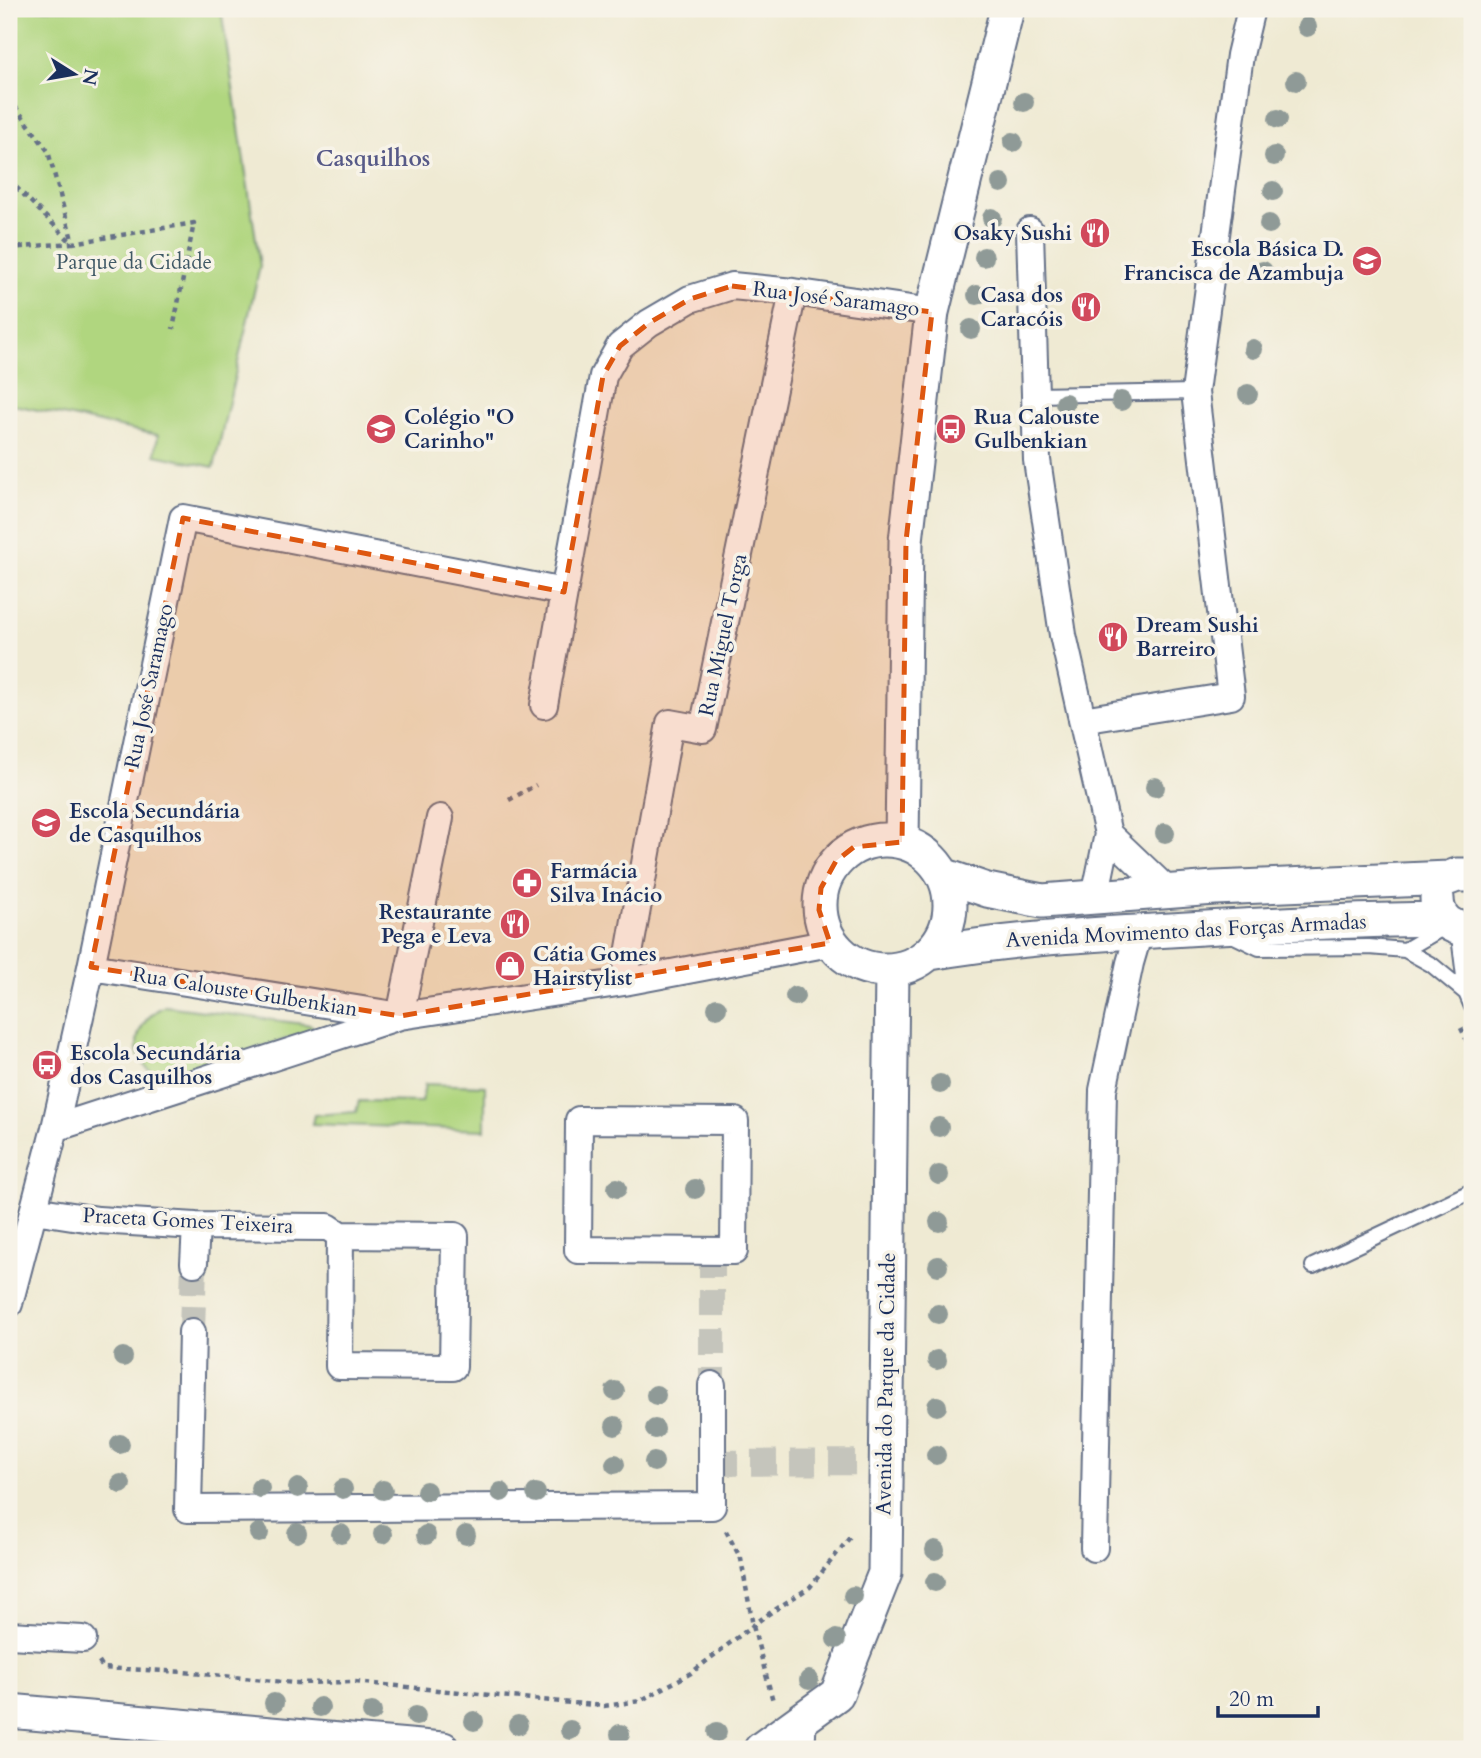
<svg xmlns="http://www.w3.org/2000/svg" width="1481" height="1758" viewBox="0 0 1481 1758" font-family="Cardo,serif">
<rect width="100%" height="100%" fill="#f7f3e8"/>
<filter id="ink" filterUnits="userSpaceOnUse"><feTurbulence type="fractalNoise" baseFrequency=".0143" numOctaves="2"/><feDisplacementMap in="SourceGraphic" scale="14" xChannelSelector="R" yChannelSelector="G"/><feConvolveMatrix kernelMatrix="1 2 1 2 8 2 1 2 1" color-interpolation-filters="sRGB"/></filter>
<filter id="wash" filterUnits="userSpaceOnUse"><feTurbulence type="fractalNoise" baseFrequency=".00686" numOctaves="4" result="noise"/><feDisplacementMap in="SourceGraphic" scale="28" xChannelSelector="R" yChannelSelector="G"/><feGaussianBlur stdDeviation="1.57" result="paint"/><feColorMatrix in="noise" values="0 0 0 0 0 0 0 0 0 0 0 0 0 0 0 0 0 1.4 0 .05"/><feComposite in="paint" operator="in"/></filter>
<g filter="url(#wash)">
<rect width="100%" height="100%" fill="#efead3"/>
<path fill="#b0d67f" stroke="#66826e" stroke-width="2" d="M 9,9 L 221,9 L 260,266 L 214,467 L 155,455 L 158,435 L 9,404 Z
M 165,1006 L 311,1025 L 314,1030 L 174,1076 C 129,1079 124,1025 165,1006 Z
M 425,1084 L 485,1086 L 485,1130 L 312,1124 L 314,1115 L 356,1112 L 359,1101 L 422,1102 Z"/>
</g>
<g filter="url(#ink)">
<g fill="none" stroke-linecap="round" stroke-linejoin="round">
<path stroke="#c5c5bc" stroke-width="26" stroke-dasharray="26 13" stroke-linecap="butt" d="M 712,1251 L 712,1385
M 192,1332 L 194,1263
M 712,1463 L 885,1462"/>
<g stroke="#657087" stroke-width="18">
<path id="service" d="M 1035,395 L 1195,392
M 1458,928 L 1466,993 L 1472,1007
M 1232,935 L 1259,948 L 1369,947 L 1405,950 L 1432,965 L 1466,993
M 1405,950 L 1446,926
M 1313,1266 L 1472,1191"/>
</g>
<g stroke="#657087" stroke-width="30">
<path id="minor" d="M 1030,231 L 1037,460 L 1063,635 L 1108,834 L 1095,897
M 544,705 L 603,376 L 620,346 L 649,323 L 690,299 L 732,286 L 793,292 L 932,312
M 1082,720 L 1231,696 L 1195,392 L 1240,55 L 1251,9
M 1108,834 L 1169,892
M 91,967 L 394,1015
M 624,982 L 670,723 L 703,729 L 793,292
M 400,1016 L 440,818
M 579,1120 L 735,1121 L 734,1251 L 578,1250 Z
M 55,1128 L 400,1016 L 624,982 L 830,943
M 34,1210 L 98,1220 L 196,1226 L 328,1227 L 340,1235
M 340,1235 L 455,1236 L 453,1367 L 339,1366 Z
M 194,1263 L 196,1226
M 9,1304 L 55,1128 L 91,967 L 183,518 L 564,592
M 192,1332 L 188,1509 L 712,1506 L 712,1385
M 1094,1548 L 1103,1090 L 1130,963 L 1139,932
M 9,1635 L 83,1639
M 801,1749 L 803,1719"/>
</g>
<g stroke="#657087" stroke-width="37">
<path id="tertiary" d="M820 905a65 65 0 1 1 130 0a65 65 0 1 1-130 0Z
M 902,842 L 906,541 L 932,312 L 1007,9
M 943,875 L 987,890 L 1042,901 L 1215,888 L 1449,878 L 1457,875 L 1472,875
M 1437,898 C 1437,918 1452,932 1472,927
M 930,953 C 1004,940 1079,935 1154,931 C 1250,925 1346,920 1443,919
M 9,1711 L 443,1749
M 761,1749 L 837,1694 L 885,1573 L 892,970"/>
</g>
<path stroke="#657087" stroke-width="4.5" stroke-dasharray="5 5" stroke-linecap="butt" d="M 9,98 L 48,151 L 73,243 L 194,223 L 173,329
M 9,180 L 72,243
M 9,248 L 72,243
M 509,800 L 536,785
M 1461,1028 L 1472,1052
M 726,1531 L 741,1559 L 753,1626 L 773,1701
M 99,1662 L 103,1668 L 184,1672 L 294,1683 L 355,1682 L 604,1706 L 640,1701 L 691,1673 L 764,1617 L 810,1587 L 851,1536"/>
<use href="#service" stroke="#fff" stroke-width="14"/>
<use href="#minor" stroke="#fff" stroke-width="26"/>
<use href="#tertiary" stroke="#fff" stroke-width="33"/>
</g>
<g fill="#8f9a97">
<circle cx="1307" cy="27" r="10"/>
<circle cx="1296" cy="81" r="10"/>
<circle cx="1024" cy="102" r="10"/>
<circle cx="1278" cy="119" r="10"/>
<circle cx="1013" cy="142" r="10"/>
<circle cx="1274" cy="156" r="10"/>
<circle cx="1001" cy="183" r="10"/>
<circle cx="1273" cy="191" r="10"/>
<circle cx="992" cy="218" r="10"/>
<circle cx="1269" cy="224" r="10"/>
<circle cx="984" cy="257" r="10"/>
<circle cx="1263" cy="271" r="10"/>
<circle cx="977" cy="295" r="10"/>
<circle cx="971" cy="329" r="10"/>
<circle cx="1253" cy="349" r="10"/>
<circle cx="1248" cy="394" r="10"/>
<circle cx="1121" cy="401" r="10"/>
<circle cx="1065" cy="403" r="10"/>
<circle cx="1155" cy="787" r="10"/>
<circle cx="1165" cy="833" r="10"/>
<circle cx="795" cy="996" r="10"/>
<circle cx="717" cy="1008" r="10"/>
<circle cx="940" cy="1084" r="10"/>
<circle cx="939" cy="1127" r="10"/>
<circle cx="939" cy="1175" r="10"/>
<circle cx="617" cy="1188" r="10"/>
<circle cx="695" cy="1189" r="10"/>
<circle cx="939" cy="1222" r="10"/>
<circle cx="938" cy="1266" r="10"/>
<circle cx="938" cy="1314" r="10"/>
<circle cx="123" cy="1357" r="10"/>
<circle cx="937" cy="1360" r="10"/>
<circle cx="615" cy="1391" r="10"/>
<circle cx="656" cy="1395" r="10"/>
<circle cx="937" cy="1406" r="10"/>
<circle cx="615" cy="1426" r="10"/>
<circle cx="655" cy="1429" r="10"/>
<circle cx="120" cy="1444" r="10"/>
<circle cx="936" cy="1455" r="10"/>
<circle cx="654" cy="1462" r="10"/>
<circle cx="615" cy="1464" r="10"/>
<circle cx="121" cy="1484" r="10"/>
<circle cx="260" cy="1488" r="10"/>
<circle cx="298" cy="1488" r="10"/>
<circle cx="343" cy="1489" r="10"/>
<circle cx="383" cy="1490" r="10"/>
<circle cx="426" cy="1491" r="10"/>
<circle cx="501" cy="1492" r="10"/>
<circle cx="536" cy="1493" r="10"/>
<circle cx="259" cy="1533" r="10"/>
<circle cx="297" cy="1533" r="10"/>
<circle cx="341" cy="1534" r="10"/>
<circle cx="383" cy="1534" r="10"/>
<circle cx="426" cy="1535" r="10"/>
<circle cx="466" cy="1535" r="10"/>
<circle cx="935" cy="1550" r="10"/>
<circle cx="935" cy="1582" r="10"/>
<circle cx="853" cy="1596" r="10"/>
<circle cx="836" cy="1639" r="10"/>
<circle cx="809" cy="1680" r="10"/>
<circle cx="274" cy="1703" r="10"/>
<circle cx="320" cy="1707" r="10"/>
<circle cx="372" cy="1712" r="10"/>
<circle cx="416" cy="1716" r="10"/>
<circle cx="474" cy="1721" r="10"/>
<circle cx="518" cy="1725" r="10"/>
<circle cx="570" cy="1730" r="10"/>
<circle cx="717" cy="1732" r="10"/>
<circle cx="620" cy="1734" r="10"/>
</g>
</g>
<path fill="#de5710" fill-opacity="0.2" stroke="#de5710" stroke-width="5" stroke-dasharray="14 9" stroke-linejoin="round" d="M 732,286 L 932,312 L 906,541 L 902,842 L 854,847 L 836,861 L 821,888 L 819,910 L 830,943 L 400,1016 L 91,967 L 183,518 L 564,592 L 603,376 L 620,346 L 649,323 L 690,299 Z"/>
<defs>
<g id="restaurant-disc" transform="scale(1.575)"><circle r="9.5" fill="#d1495b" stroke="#f7f3e8"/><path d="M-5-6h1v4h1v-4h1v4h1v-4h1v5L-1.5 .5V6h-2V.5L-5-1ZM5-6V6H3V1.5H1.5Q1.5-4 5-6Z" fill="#fff"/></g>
<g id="school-disc" transform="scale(1.575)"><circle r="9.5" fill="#d1495b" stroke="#f7f3e8"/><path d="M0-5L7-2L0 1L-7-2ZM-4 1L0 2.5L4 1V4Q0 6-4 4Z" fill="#fff"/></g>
<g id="bus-disc" transform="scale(1.575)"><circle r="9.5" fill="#d1495b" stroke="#f7f3e8"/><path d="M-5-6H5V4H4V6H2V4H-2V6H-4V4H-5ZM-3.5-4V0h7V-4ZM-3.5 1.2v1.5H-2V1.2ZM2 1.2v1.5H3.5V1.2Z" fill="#fff"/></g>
<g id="pharmacy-disc" transform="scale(1.575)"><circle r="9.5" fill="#d1495b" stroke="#f7f3e8"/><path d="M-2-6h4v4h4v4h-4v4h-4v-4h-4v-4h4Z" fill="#fff"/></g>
<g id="shop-disc" transform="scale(1.575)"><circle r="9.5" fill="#d1495b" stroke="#f7f3e8"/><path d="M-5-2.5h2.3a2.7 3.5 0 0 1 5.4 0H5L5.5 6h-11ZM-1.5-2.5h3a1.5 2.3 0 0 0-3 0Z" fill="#fff"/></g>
</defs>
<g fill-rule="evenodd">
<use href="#restaurant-disc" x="1095" y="233"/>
<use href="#school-disc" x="1367" y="261"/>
<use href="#restaurant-disc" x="1086" y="307"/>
<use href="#school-disc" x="381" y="429"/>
<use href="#bus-disc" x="951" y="429"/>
<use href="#restaurant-disc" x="1113" y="637"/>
<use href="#school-disc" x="46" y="823"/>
<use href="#pharmacy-disc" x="527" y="883"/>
<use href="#restaurant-disc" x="515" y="924"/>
<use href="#shop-disc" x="510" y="966"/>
<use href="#bus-disc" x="47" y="1065"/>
</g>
<g text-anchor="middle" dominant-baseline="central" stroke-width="7" stroke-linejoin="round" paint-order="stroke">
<g font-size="21" font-weight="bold" fill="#1b2f5e" stroke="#f7f3e8" text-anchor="start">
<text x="1072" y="233" text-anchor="end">Osaky Sushi</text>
<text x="1344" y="249" text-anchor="end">Escola Básica D.<tspan x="1344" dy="24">Francisca de Azambuja</tspan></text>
<text x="1063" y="295" text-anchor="end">Casa dos<tspan x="1063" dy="24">Caracóis</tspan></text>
<text x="404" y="417">Colégio "O<tspan x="404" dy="24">Carinho"</tspan></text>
<text x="974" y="417">Rua Calouste<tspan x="974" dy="24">Gulbenkian</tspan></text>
<text x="1136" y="625">Dream Sushi<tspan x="1136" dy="24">Barreiro</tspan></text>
<text x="69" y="811">Escola Secundária<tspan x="69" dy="24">de Casquilhos</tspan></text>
<text x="550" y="871">Farmácia<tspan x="550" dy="24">Silva Inácio</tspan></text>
<text x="492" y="912" text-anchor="end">Restaurante<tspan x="492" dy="24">Pega e Leva</tspan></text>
<text x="533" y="954">Cátia Gomes<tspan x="533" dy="24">Hairstylist</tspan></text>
<text x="70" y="1053">Escola Secundária<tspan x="70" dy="24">dos Casquilhos</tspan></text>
</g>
<g font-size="21" fill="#405966" stroke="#f7f3e8">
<text x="134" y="262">Parque da Cidade</text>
</g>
<g font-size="21" fill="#1b2f5e" stroke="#f7f3e8">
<text transform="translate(836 299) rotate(7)">Rua José Saramago</text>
<text transform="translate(723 635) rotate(-78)">Rua Miguel Torga</text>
<text transform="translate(149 686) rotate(-78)">Rua José Saramago</text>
<text transform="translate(1186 931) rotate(-3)">Avenida Movimento das Forças Armadas</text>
<text transform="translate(245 992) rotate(9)">Rua Calouste Gulbenkian</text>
<text transform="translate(188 1221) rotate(3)">Praceta Gomes Teixeira</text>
<text transform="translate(886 1384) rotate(-89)">Avenida do Parque da Cidade</text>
</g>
<g font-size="23" font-weight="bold" fill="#575a88" stroke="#f7f3e8">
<text x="373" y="158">Casquilhos</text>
</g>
</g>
<rect width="1481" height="1758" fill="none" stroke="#f7f3e8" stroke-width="35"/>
<g transform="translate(74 74) rotate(101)" stroke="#f7f3e8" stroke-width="5" paint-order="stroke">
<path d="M0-5L12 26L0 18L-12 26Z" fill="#1b2f5e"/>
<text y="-10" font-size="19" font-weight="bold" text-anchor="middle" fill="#1b2f5e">N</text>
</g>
<path d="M1218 1706v10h100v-10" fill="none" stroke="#1b2f5e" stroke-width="3.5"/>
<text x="1229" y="1706" font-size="21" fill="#1b2f5e" stroke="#f7f3e8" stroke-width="5" paint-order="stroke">20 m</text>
</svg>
